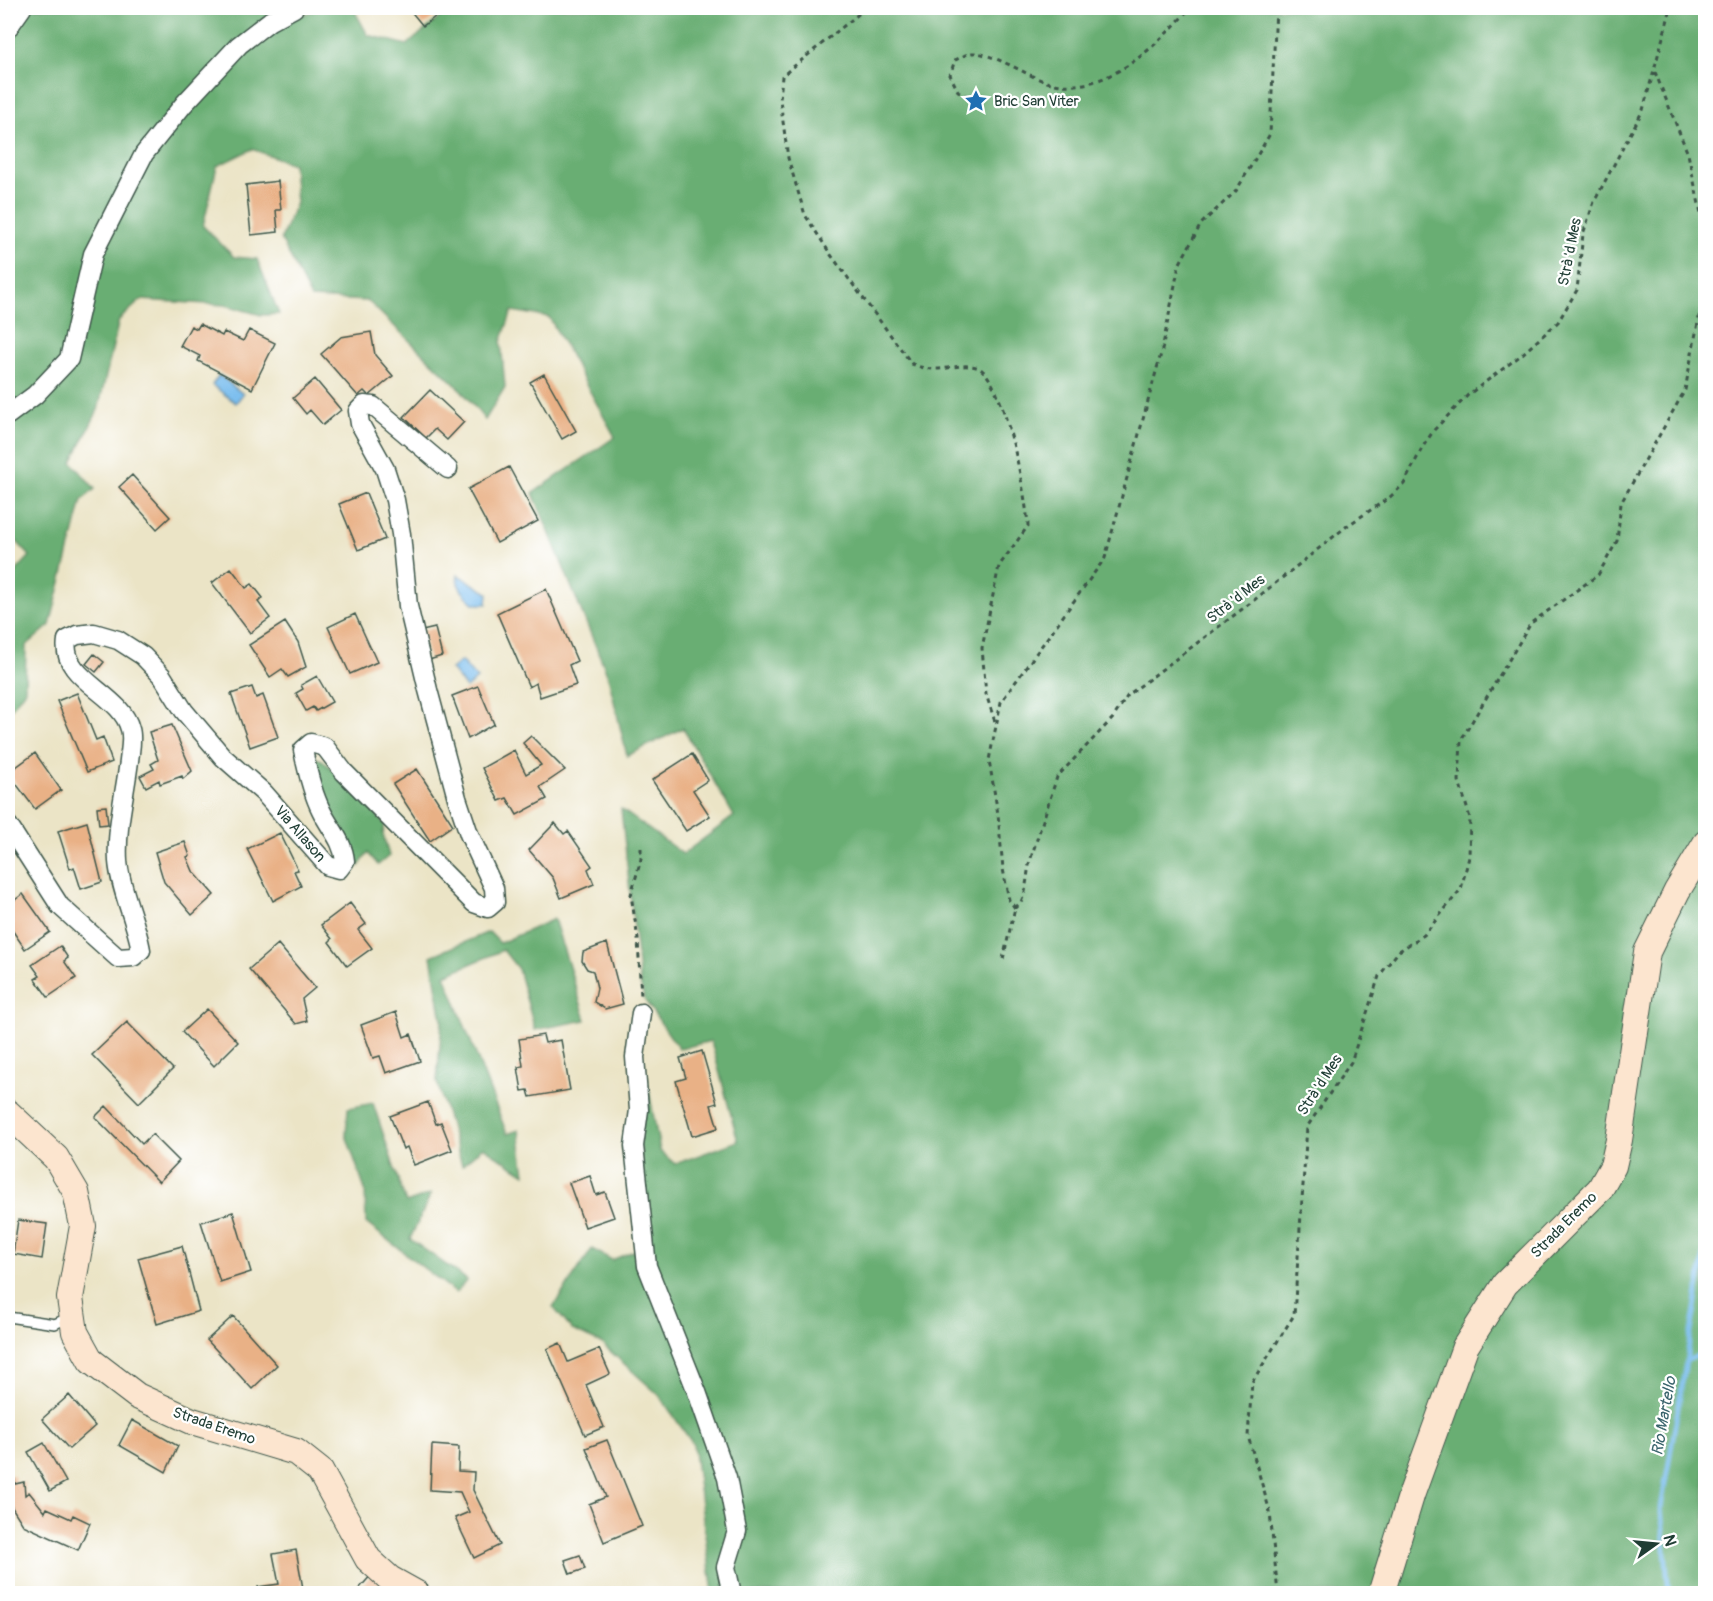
<svg xmlns="http://www.w3.org/2000/svg" width="1713" height="1601" viewBox="0 0 1713 1601" font-family="Pangolin,sans-serif">
<rect width="100%" height="100%" fill="#fff"/>
<filter id="ink" filterUnits="userSpaceOnUse"><feTurbulence type="fractalNoise" baseFrequency=".0167" numOctaves="2"/><feDisplacementMap in="SourceGraphic" scale="12" xChannelSelector="R" yChannelSelector="G"/><feConvolveMatrix kernelMatrix="1 2 1 2 8 2 1 2 1" color-interpolation-filters="sRGB"/></filter>
<filter id="wash" filterUnits="userSpaceOnUse"><feTurbulence type="fractalNoise" baseFrequency=".008" numOctaves="4" result="noise"/><feDisplacementMap in="SourceGraphic" scale="24" xChannelSelector="R" yChannelSelector="G"/><feGaussianBlur stdDeviation="1.35" result="paint"/><feColorMatrix in="noise" values="0 0 0 0 0 0 0 0 0 0 0 0 0 0 0 0 0 1.4 0 .05"/><feComposite in="paint" operator="in"/></filter>
<g filter="url(#wash)">
<rect width="100%" height="100%" fill="#ebe4c6"/>
<path fill="#69ae73" stroke="#447654" stroke-width="1.5" d="M 8,8 L 261,8 L 286,21 L 321,8 L 353,8 L 368,35 L 407,45 L 451,8 L 1705,8 L 1705,1593 L 713,1593 L 693,1444 L 659,1395 L 601,1343 L 572,1330 L 553,1307 L 592,1249 L 612,1260 L 648,1245 L 640,1144 L 644,1064 L 660,1151 L 675,1164 L 738,1141 L 711,1041 L 679,1049 L 644,999 L 640,983 L 621,809 L 683,854 L 734,816 L 683,728 L 627,756 L 608,676 L 533,493 L 615,437 L 549,317 L 512,311 L 501,342 L 505,387 L 485,420 L 462,391 L 368,301 L 311,298 L 281,239 L 296,203 L 293,164 L 252,149 L 217,166 L 203,226 L 234,257 L 257,259 L 279,314 L 261,315 L 225,305 L 141,300 L 119,320 L 98,410 L 72,462 L 95,489 L 82,500 L 50,625 L 26,646 L 25,690 L 8,713 L 8,580 L 30,556 L 8,532 Z
M 312,757 L 322,760 L 330,767 L 385,824 L 383,834 L 389,856 L 378,865 L 368,853 L 359,866 L 317,781 Z
M 554,919 L 586,1020 L 535,1030 L 518,969 L 503,950 L 445,975 L 507,1134 L 519,1130 L 525,1174 L 483,1147 L 462,1165 L 437,1082 L 442,1020 L 431,956 L 489,932 L 500,943 Z
M 373,1103 L 406,1203 L 431,1194 L 410,1239 L 467,1280 L 456,1293 L 366,1223 L 365,1190 L 346,1135 L 348,1108 Z"/>
<path fill="#77bcee" stroke="#4b7c91" stroke-width="1.5" d="M 219,375 L 243,394 L 236,403 L 212,385 Z
M 458,575 L 488,593 L 487,604 L 475,604 C 467,597 455,587 458,575 Z
M 461,661 L 477,679 L 466,688 L 451,669 Z"/>
<g fill="none" stroke-linecap="round" stroke-linejoin="round">
<path stroke="#77bcee" stroke-width="4.5" d="M 1686,1361 L 1706,1352
M 1669,1594 L 1661,1508 L 1706,1244"/>
</g>
<g id="blocks">
<path fill="#e9b186" d="M 411,8 L 442,8 L 444,10 L 423,26 L 409,9 Z
M 278,181 L 281,210 L 276,210 L 278,232 L 251,235 L 246,185 Z
M 200,324 L 222,336 L 224,332 L 243,341 L 249,330 L 275,343 L 252,389 L 198,361 L 200,356 L 180,346 L 191,326 L 197,329 Z
M 371,332 L 375,355 L 393,376 L 369,396 L 364,391 L 358,396 L 321,354 L 341,337 Z
M 544,374 L 576,431 L 562,439 L 530,382 Z
M 315,379 L 341,410 L 323,425 L 310,410 L 306,414 L 293,398 Z
M 430,390 L 464,422 L 447,440 L 435,429 L 426,438 L 404,417 Z
M 509,467 L 538,521 L 497,543 L 468,489 Z
M 132,475 L 170,517 L 157,529 L 119,487 Z
M 366,493 L 385,539 L 358,550 L 339,504 Z
M 231,568 L 246,588 L 252,584 L 263,598 L 258,602 L 270,618 L 250,633 L 212,583 Z
M 546,589 L 577,661 L 569,665 L 576,685 L 540,697 L 536,683 L 529,687 L 497,613 Z
M 355,614 L 377,662 L 350,674 L 328,627 Z
M 285,622 L 298,642 L 306,667 L 288,677 L 282,669 L 270,677 L 249,645 Z
M 435,628 L 442,656 L 429,660 L 422,631 Z
M 94,654 L 104,662 L 96,672 L 86,664 Z
M 317,676 L 332,702 L 316,711 L 313,707 L 306,711 L 296,693 L 303,689 L 301,685 Z
M 478,686 L 494,724 L 468,739 L 452,696 Z
M 252,687 L 256,698 L 263,695 L 278,737 L 250,747 L 231,694 Z
M 77,693 L 96,740 L 103,737 L 112,762 L 87,772 L 57,701 Z
M 172,725 L 192,771 L 183,779 L 182,776 L 160,784 L 159,780 L 146,787 L 140,776 L 154,769 L 151,764 L 158,760 L 149,732 Z
M 531,736 L 565,770 L 540,787 L 547,799 L 517,815 L 507,798 L 499,801 L 482,768 L 514,750 L 526,774 L 541,765 L 523,743 Z
M 35,753 L 61,790 L 35,809 L 8,773 Z
M 692,754 L 708,780 L 693,790 L 710,816 L 686,831 L 652,780 Z
M 417,769 L 453,825 L 430,841 L 393,784 Z
M 106,806 L 108,824 L 99,825 L 97,807 Z
M 87,822 L 102,882 L 81,889 L 74,867 L 70,869 L 58,831 Z
M 555,823 L 564,834 L 568,831 L 592,866 L 588,869 L 594,884 L 561,898 L 553,878 L 529,850 Z
M 280,833 L 298,870 L 294,871 L 301,886 L 273,901 L 247,849 Z
M 185,842 L 190,856 L 187,857 L 193,871 L 214,895 L 192,915 L 164,882 L 155,852 Z
M 23,894 L 50,932 L 25,949 L 8,924 L 8,905 Z
M 350,903 L 366,924 L 358,930 L 372,948 L 347,966 L 329,942 L 332,939 L 321,925 Z
M 607,943 L 623,1004 L 605,1009 L 594,1002 L 597,988 L 593,971 L 587,969 L 582,961 L 583,952 Z
M 278,944 L 315,988 L 302,999 L 307,1021 L 296,1024 L 249,969 Z
M 60,946 L 68,958 L 64,961 L 76,978 L 48,997 L 35,979 L 40,976 L 32,965 Z
M 207,1009 L 238,1042 L 214,1066 L 182,1032 Z
M 396,1012 L 404,1037 L 411,1034 L 420,1061 L 386,1073 L 380,1056 L 373,1058 L 361,1025 Z
M 127,1022 L 173,1069 L 139,1103 L 92,1055 Z
M 543,1035 L 545,1043 L 561,1040 L 570,1090 L 530,1097 L 528,1090 L 522,1091 L 518,1067 L 523,1066 L 519,1039 Z
M 702,1051 L 717,1103 L 711,1105 L 718,1128 L 692,1136 L 676,1081 L 686,1078 L 680,1058 Z
M 428,1102 L 436,1124 L 441,1122 L 452,1150 L 414,1165 L 407,1147 L 403,1149 L 390,1116 Z
M 106,1106 L 142,1144 L 152,1134 L 179,1161 L 159,1182 L 95,1117 Z
M 590,1176 L 596,1195 L 605,1192 L 614,1217 L 585,1227 L 569,1183 Z
M 233,1212 L 251,1272 L 220,1282 L 201,1222 Z
M 18,1220 L 47,1224 L 42,1259 L 13,1254 Z
M 182,1246 L 199,1311 L 157,1324 L 138,1258 Z
M 233,1316 L 277,1365 L 252,1389 L 207,1340 Z
M 560,1343 L 568,1362 L 599,1349 L 610,1374 L 586,1385 L 604,1427 L 585,1435 L 547,1349 Z
M 69,1395 L 95,1426 L 69,1449 L 42,1419 Z
M 132,1420 L 178,1446 L 166,1472 L 119,1445 Z
M 607,1440 L 642,1526 L 604,1542 L 589,1504 L 606,1497 L 586,1448 Z
M 44,1443 L 66,1482 L 50,1491 L 28,1452 Z
M 432,1445 L 459,1447 L 458,1471 L 474,1472 L 473,1490 L 500,1545 L 474,1558 L 455,1518 L 469,1512 L 460,1492 L 430,1490 Z
M 14,1475 L 15,1484 L 24,1482 L 25,1495 L 29,1492 L 45,1512 L 47,1508 L 71,1519 L 73,1515 L 90,1523 L 78,1550 L 23,1525 L 8,1501 L 8,1476 Z
M 296,1550 L 304,1594 L 259,1594 L 258,1587 L 279,1584 L 273,1554 Z
M 580,1555 L 585,1569 L 570,1574 L 565,1560 Z
M 372,1574 L 395,1594 L 363,1594 L 358,1590 Z"/>
</g>
</g>
<g filter="url(#ink)">
<use href="#blocks" fill-opacity="0" stroke="#3e564a" stroke-width="1.5"/>
<g fill="none" stroke-linecap="round" stroke-linejoin="round">
<g stroke="#3e564a" stroke-width="12">
<path id="lane" d="M 8,1317 L 55,1324 L 71,1316"/>
</g>
<g stroke="#3e564a" stroke-width="21">
<path id="street" d="M 8,28 L 22,8
M 8,415 L 35,395 L 69,359 L 93,254 L 144,154 L 184,104 L 239,45 L 270,21 L 294,8
M 8,825 L 60,906 L 118,958 L 133,957 L 141,950 C 136,921 120,889 118,861 C 116,827 125,794 129,761 C 130,751 133,738 130,729 C 121,693 60,680 67,640 L 77,635 L 94,633 L 118,640 L 143,656 L 162,676 L 184,711 L 223,757 L 264,793 L 328,866 L 339,869 L 345,861 C 343,840 330,829 321,810 C 312,792 307,770 303,750 L 311,743 L 325,747 L 344,772 L 474,903 L 488,908 L 495,902 L 494,888 L 469,834 L 457,798 L 428,690 L 408,606 L 401,534 L 395,500 L 385,469 L 360,424 L 358,411 L 364,405 L 373,406 L 448,469
M 641,1013 L 635,1057 L 639,1110 L 634,1146 L 647,1266 L 697,1392 L 727,1478 L 737,1531 L 726,1567 L 732,1594"/>
</g>
<g stroke="#3e564a" stroke-width="28">
<path id="secondary" d="M 8,1113 L 56,1158 L 76,1192 L 83,1226 L 70,1298 L 75,1332 L 91,1361 L 137,1396 L 192,1421 L 296,1452 L 320,1471 L 368,1559 L 390,1579 L 417,1594
M 1381,1594 L 1412,1493 L 1465,1347 L 1505,1284 L 1600,1189 L 1613,1166 L 1619,1140 L 1647,952 L 1677,891 L 1706,843"/>
</g>
<path stroke="#3e564a" stroke-width="3" stroke-dasharray="4.5 4.5" stroke-linecap="butt" d="M 866,8 L 782,76 L 780,100 L 788,158 L 805,215 L 831,255 L 912,364 C 940,376 954,362 976,367 C 1003,372 1027,500 1028,526 L 999,566 L 982,648 L 986,694 L 996,725
M 976,101 L 958,91 L 950,75 L 955,60 C 960,58 966,54 972,53 C 988,51 1027,75 1044,81 C 1101,101 1156,47 1190,8
M 641,848 L 641,859 L 631,895 L 638,939 L 641,997
M 1015,908 L 1021,902 L 1025,892 L 1029,864 L 1057,777 L 1113,718 L 1128,695 L 1253,601 L 1347,526 L 1390,497 L 1404,484 L 1422,448 L 1434,430 L 1468,395 L 1520,356 L 1558,322 L 1577,290 L 1583,234 L 1594,202 L 1643,110 L 1671,8
M 1015,908 L 1009,900 L 1003,869 L 998,814 L 989,760 L 1001,702 L 1105,558 L 1162,350 L 1179,265 L 1201,224 L 1236,191 L 1270,134 L 1276,8
M 1003,959 L 1015,908
M 1278,1594 L 1270,1512 L 1248,1436 L 1252,1382 L 1294,1315 L 1307,1127 L 1351,1062 L 1379,976 L 1399,951 L 1424,935 L 1461,889 L 1469,857 L 1470,818 L 1459,781 L 1461,740 L 1531,623 L 1598,575 L 1617,541 L 1621,503 L 1685,390 L 1705,286 L 1702,218 L 1688,154 L 1655,72"/>
<use href="#lane" stroke="#fff" stroke-width="9"/>
<use href="#street" stroke="#fff" stroke-width="18"/>
<use href="#secondary" stroke="#fce5cf" stroke-width="26"/>
</g>
</g>
<defs>
<g id="sight-bare" transform="scale(1.8)"><path d="M0-6L1.8-2.2L6-1.7L2.9 1.2L3.7 5.4L0 3.3L-3.7 5.4L-2.9 1.2L-6-1.7L-1.8-2.2Z" fill="#1f6fb2" stroke="#fff" stroke-width="2.5" paint-order="stroke"/></g>
</defs>
<g fill-rule="evenodd">
<use href="#sight-bare" x="976" y="101"/>
</g>
<g text-anchor="middle" dominant-baseline="central" stroke-width="4.5" stroke-linejoin="round" paint-order="stroke">
<g font-size="15" fill="#1f3d34" stroke="#fff" text-anchor="start">
<text x="994" y="101">Bric San Viter</text>
</g>
<g font-size="15" fill="#1f3d34" stroke="#fff">
<text transform="translate(1570 252) rotate(-79)">Strà 'd Mes</text>
<text transform="translate(1236 599) rotate(-38)">Strà 'd Mes</text>
<text transform="translate(300 834) rotate(49)">Via Allason</text>
<text transform="translate(1320 1085) rotate(-57)">Strà 'd Mes</text>
<text transform="translate(1564 1225) rotate(-45)">Strada Eremo</text>
<text transform="translate(214 1426) rotate(19)">Strada Eremo</text>
</g>
<g font-size="16" font-style="italic" fill="#39636c" stroke="#fff">
<text transform="translate(1664 1416) rotate(-80)">Rio Martello</text>
</g>
</g>
<rect width="1713" height="1601" fill="none" stroke="#fff" stroke-width="30"/>
<g transform="translate(1656 1544) rotate(75)" stroke="#ffffff" stroke-width="4.5" paint-order="stroke">
<path d="M0-4.5L10 22L0 15L-10 22Z" fill="#1f3d34"/>
<text y="-9" font-size="16" font-weight="bold" text-anchor="middle" fill="#1f3d34">N</text>
</g>
</svg>
